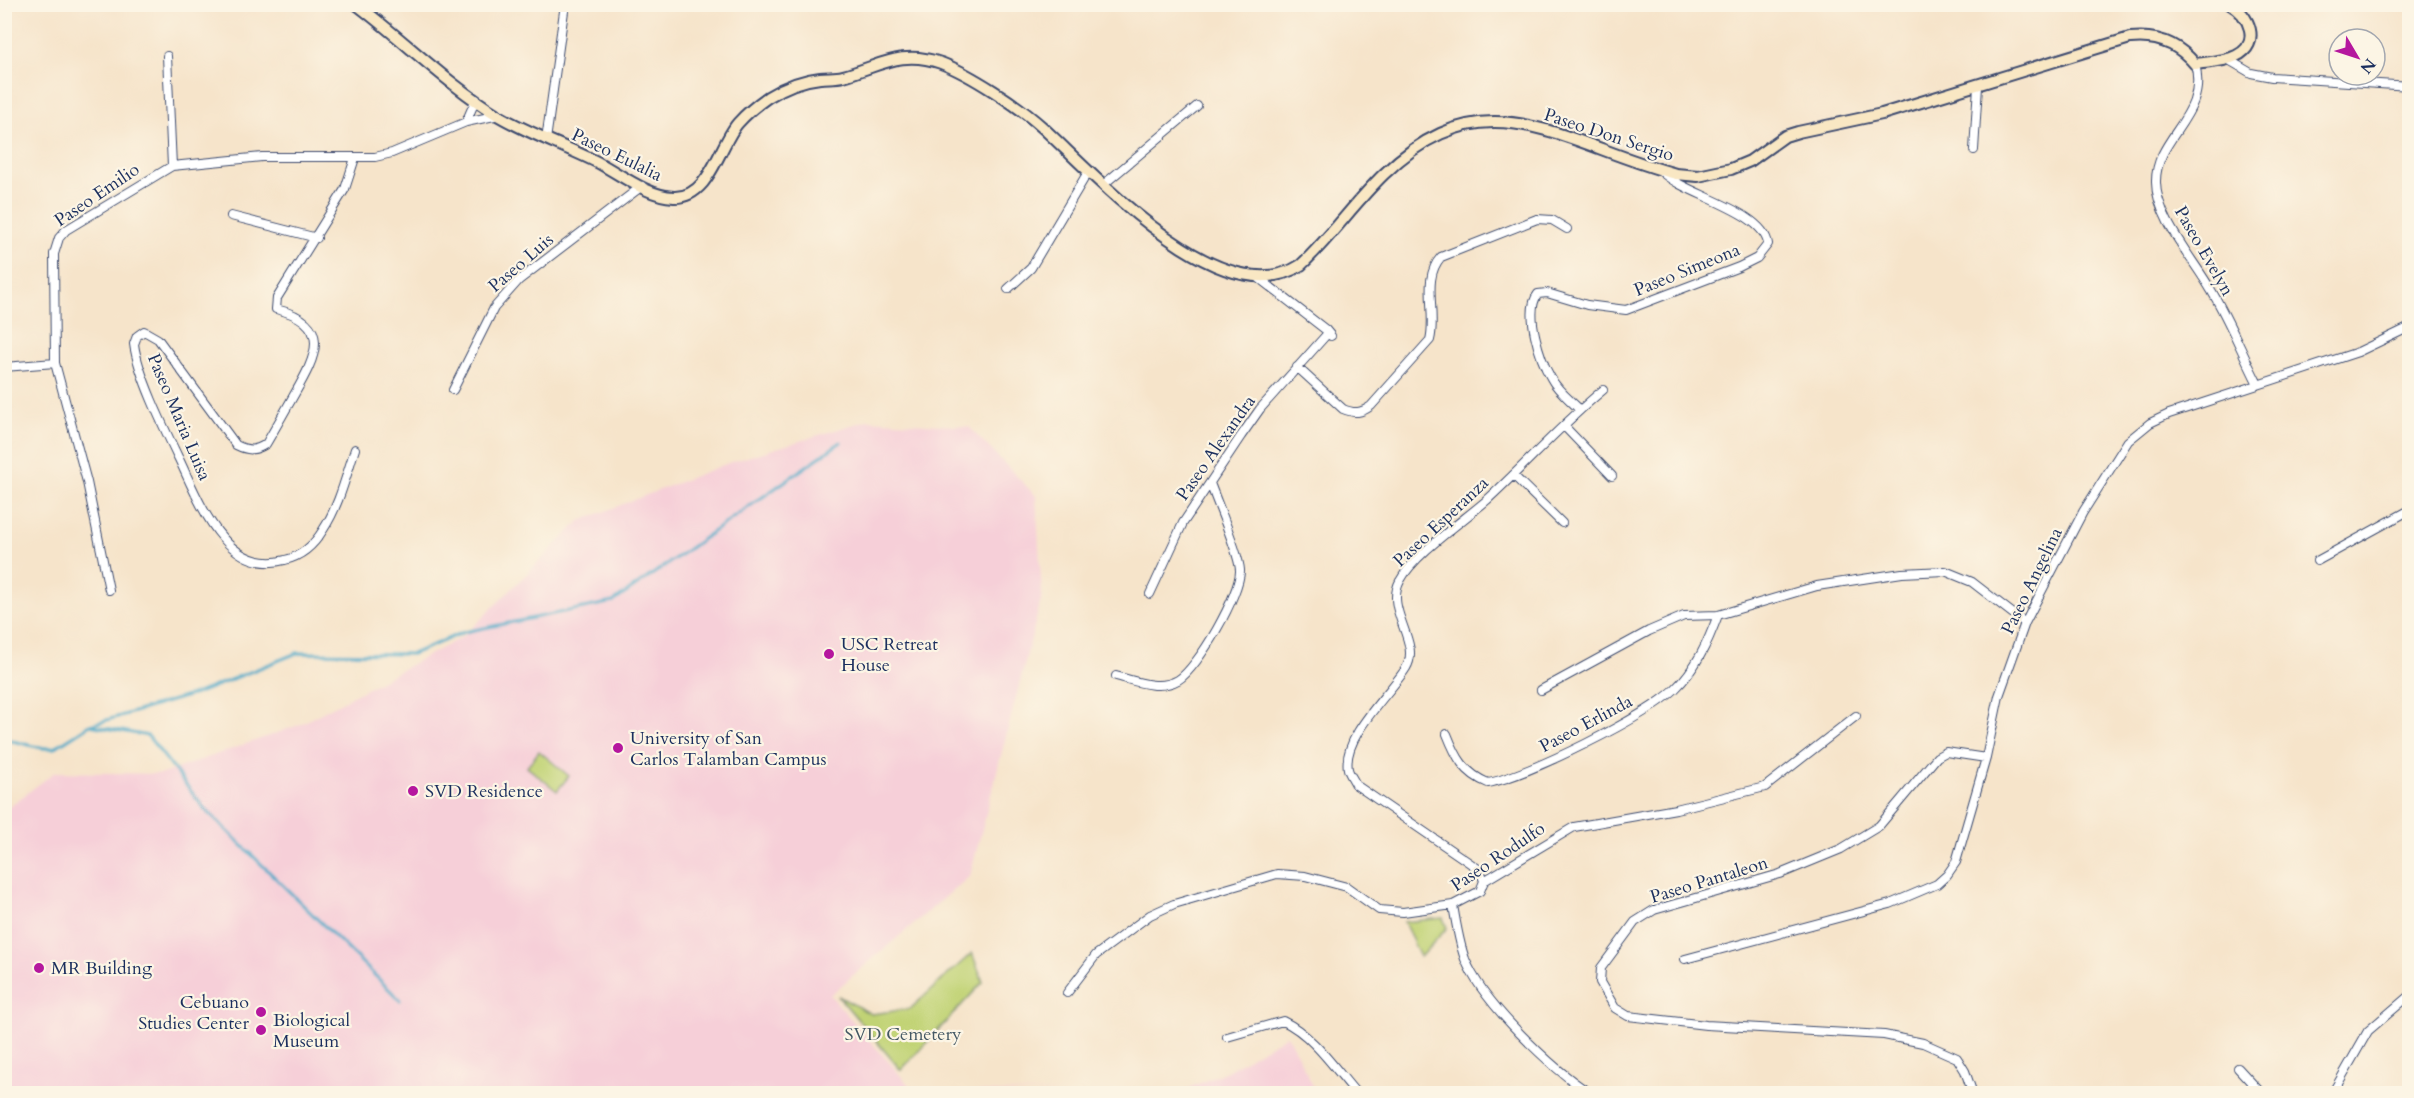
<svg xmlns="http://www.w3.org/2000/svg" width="2414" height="1098" viewBox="0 0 2414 1098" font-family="Cardo,serif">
<rect width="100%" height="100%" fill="#fcf5e5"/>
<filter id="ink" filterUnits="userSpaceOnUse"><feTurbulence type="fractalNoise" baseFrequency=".0167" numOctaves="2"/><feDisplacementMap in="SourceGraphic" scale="12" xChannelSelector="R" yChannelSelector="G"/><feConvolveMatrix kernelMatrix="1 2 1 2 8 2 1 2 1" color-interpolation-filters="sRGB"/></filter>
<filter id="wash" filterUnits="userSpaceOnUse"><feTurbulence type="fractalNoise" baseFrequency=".008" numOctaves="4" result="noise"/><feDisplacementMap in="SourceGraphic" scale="24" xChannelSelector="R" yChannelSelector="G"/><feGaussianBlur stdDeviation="1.35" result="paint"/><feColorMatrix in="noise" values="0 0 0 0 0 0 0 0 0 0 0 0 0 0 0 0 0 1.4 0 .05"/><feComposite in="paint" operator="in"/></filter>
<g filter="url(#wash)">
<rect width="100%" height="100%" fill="#f6e4ca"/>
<path fill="#f6cfd8" d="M 868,420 L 969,427 L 1036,496 L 1042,596 L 970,876 L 830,995 L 914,1091 L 1067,1093 L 5,1094 L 5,810 L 55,772 L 162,774 L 299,725 L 464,636 L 580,521 L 731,462 Z
M 1287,1035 L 1315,1090 L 1321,1093 L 1178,1093 L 1227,1071 Z"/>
<path fill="#c1d375" stroke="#6e816a" stroke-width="1.5" d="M 539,751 L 569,776 L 557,791 L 527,767 Z
M 1443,918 L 1447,928 L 1420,957 L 1404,922 Z
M 972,953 L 983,982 L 901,1070 L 838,996 L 871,1014 L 910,1009 Z"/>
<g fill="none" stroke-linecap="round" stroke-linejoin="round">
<path stroke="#49a8c8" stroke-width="3" d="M 90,725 L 148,736 L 204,808 L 400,1000
M 4,739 L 42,748 L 54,748 L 90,725 L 198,693 L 297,653 L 412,654 L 464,632 L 613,602 L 841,442"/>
</g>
</g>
<g filter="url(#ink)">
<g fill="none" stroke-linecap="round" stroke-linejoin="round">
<g stroke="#3c4a6e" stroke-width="10">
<path id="street" d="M 167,56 L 172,166
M 2227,59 L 2251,73 L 2272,77 L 2410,86
M 2195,64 C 2209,116 2156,136 2156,181 C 2155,216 2194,260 2211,290 C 2229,320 2242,353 2258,384
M 466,122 L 476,99
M 546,140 L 565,4
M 1974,150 L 1978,86
M 355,158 L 345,189 L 277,298 L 276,309 C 334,323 316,357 294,395 C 285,411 276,427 266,444 C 255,451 248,451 236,445 L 158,339 L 144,331 L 137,336 L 134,344 C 138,375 165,430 179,459 C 199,501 226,576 285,560 C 302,556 314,545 323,530 C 339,506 346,476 355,449
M 1103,185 L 1197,106
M 231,216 L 317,238
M 1255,275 L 1326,330 L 1331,336
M 1008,289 L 1031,268 L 1088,172
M 4,367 L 55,363
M 1297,367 L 1343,409 C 1355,414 1361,413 1371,406 L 1430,340 C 1437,313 1421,279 1441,257 L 1537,219 L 1552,220 L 1567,229
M 453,390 L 494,308 L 519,280 L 642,186
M 1579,409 C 1570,400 1557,390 1551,378 C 1540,360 1524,311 1538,294 L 1547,293 L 1587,305 L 1626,310 L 1739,267 L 1757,258 L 1768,244 C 1763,210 1682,194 1661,171
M 1564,426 L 1612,476
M 1513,475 L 1562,523
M 2317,561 L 2410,510
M 109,590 L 87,482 L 55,363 L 54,254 L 59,238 L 66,230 L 172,166 L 262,157 L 375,157 L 392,153 L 466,122 L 499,115
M 1150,594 L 1183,523 L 1241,436 L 1260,409 L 1328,333
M 1116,676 C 1135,681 1159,691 1178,680 C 1198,668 1241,593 1240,570 C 1239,553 1217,503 1210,483
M 1541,690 L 1649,631 L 1684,616 L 1718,615 L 1817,586 L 1902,573 L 1945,571 L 1972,582 L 2025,623
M 1447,734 C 1456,757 1464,773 1488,783 C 1527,776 1646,717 1675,689 C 1696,669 1708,642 1718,615
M 1484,881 L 1480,870 L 1356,785 C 1354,780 1349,774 1348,769 C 1342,736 1391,693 1406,668 C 1422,643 1384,610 1400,581 C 1414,554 1463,521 1487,500 C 1526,464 1562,424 1603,390
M 1453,905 C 1456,923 1459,942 1465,959 C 1482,1002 1552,1069 1591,1094
M 1685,959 L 1890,904 L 1937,884 L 1947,875 L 1956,862 L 1986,758 L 1999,696 L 2025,623 L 2083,512 L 2128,441 L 2150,423 L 2169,414 L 2358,352 L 2410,327
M 1067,993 L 1096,955 L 1150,915 L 1174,904 L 1277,874 L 1305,876 L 1347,887 L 1379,910 L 1403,912 L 1453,905 L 1480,891 L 1484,881 L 1574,827 L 1676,809 L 1765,787 L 1856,716
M 1227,1037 L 1283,1021 C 1313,1035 1335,1069 1357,1094
M 2238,1068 L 2262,1094
M 1973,1094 L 1965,1071 L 1957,1058 L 1923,1043 L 1884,1035 L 1706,1025 L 1628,1016 L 1615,1008 L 1600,982 L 1601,968 L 1635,922 L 1654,910 L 1780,874 L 1841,849 L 1879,826 L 1937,757 L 1946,752 L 1986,758
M 2332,1094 L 2368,1031 L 2410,995"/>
</g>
<g stroke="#3c4a6e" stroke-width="14">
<path id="secondary" d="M 356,4 C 404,40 448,85 499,116 C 530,134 565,146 597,162 C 620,174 647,196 674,197 C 710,198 719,145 738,123 C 746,114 758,104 768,97 C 784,87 801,80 820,78 C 828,77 836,78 843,76 C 880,66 901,49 941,63 C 970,74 1019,106 1042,127 C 1095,175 1221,317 1301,265 C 1331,237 1354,203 1384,174 C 1487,74 1562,144 1676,174 L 1698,176 L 1731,169 L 1750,161 L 1785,136 L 1798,132 L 1882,114 L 2130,38 C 2156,35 2178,43 2195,64 C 2208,62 2224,62 2236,56 C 2262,44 2249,14 2230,4"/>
</g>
<use href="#street" stroke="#fff" stroke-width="8"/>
<use href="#secondary" stroke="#f9e7c3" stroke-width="10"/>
</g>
</g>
<g fill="#b5179e" stroke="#fcf5e5" stroke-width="2">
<circle cx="829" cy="654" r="6"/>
<circle cx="618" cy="748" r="6"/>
<circle cx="413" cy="791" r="6"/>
<circle cx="39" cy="968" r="6"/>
<circle cx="261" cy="1012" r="6"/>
<circle cx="261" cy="1030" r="6"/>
</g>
<g text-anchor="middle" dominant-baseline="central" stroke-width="4.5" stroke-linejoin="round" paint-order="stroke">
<g font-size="18" fill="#1b2f5e" stroke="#fcf5e5">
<text transform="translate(1609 135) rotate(18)">Paseo Don Sergio</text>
<text transform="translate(617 155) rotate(26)">Paseo Eulalia</text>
<text transform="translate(97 195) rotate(-34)">Paseo Emilio</text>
<text transform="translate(2204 251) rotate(60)">Paseo Evelyn</text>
<text transform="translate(521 263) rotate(-41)">Paseo Luis</text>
<text transform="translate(1687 270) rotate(-22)">Paseo Simeona</text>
<text transform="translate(179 417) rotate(67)">Paseo Maria Luisa</text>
<text transform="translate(1216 448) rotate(-55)">Paseo Alexandra</text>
<text transform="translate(1441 522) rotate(-43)">Paseo Esperanza</text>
<text transform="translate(2032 581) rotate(-64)">Paseo Angelina</text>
<text transform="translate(1586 724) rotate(-28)">Paseo Erlinda</text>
<text transform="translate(1498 857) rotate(-34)">Paseo Rodulfo</text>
<text transform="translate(1709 880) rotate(-17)">Paseo Pantaleon</text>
</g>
<g font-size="18" fill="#1b2f5e" stroke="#fcf5e5" text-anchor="start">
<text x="841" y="644">USC Retreat<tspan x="841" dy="21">House</tspan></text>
<text x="630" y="738">University of San<tspan x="630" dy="21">Carlos Talamban Campus</tspan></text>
<text x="425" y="791">SVD Residence</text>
<text x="51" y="968">MR Building</text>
<text x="249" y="1002" text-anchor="end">Cebuano<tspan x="249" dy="21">Studies Center</tspan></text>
<text x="273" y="1020">Biological<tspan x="273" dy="21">Museum</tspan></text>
</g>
<g font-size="18" fill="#445864" stroke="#fcf5e5">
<text x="903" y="1034">SVD Cemetery</text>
</g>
</g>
<rect width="2414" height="1098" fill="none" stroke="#fcf5e5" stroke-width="24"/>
<g transform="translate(2357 57) rotate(129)"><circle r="28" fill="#fcf5e5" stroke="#a2a6af" stroke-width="1.5"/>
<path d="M0-4.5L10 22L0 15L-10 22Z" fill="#b5179e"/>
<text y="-9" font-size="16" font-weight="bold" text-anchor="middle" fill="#1b2f5e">N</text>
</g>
</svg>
